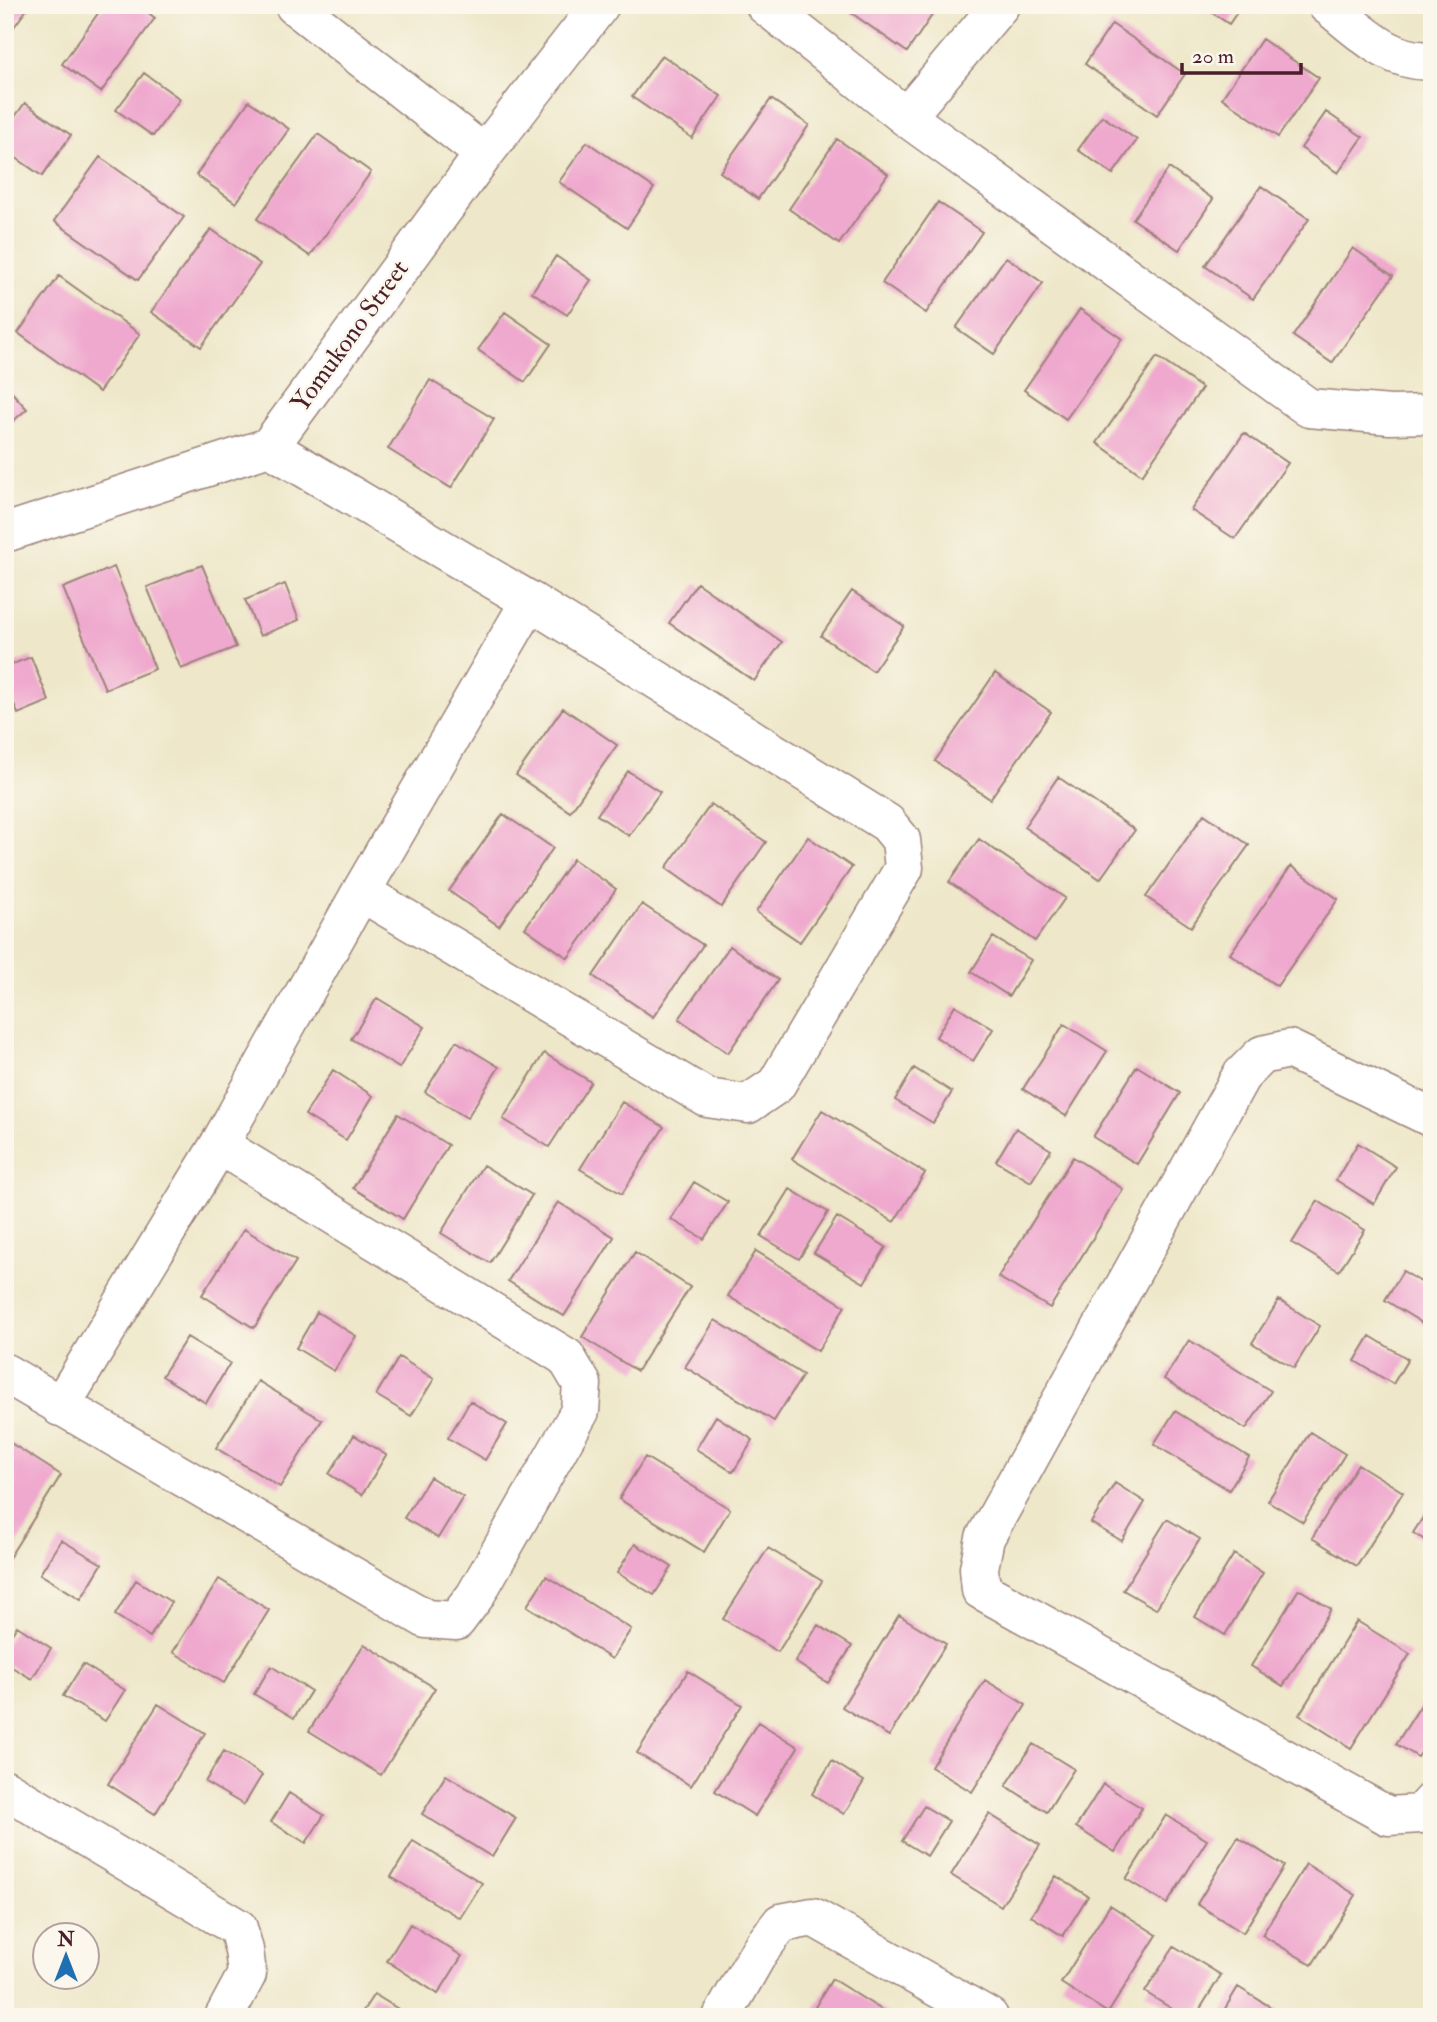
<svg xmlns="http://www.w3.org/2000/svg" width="1437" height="2022" viewBox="0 0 1437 2022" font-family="'IM FELL Double Pica',serif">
<rect width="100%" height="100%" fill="#fbf7ec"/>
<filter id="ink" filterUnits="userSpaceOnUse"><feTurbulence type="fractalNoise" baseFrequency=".0143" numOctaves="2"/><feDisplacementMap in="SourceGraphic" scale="14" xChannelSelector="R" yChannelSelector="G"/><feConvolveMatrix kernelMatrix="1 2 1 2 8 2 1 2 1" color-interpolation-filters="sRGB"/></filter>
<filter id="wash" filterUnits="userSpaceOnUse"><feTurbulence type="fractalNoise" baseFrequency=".00686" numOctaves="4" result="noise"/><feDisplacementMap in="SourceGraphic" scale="28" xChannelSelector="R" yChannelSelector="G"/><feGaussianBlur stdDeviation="1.57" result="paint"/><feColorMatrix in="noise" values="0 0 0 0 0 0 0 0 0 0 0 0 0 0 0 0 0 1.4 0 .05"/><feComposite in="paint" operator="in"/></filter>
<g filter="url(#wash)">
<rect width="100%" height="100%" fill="#eee7c9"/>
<g id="blocks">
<path fill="#efa8ce" d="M 5,5 L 30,5 L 11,31 L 5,27 Z
M 104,5 L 138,5 L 155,18 L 101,92 L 62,64 Z
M 840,5 L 939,5 L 907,52 Z
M 1201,5 L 1242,5 L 1229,24 Z
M 1112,24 L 1185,74 L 1157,115 L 1085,64 Z
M 1262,39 L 1319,78 L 1278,137 L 1222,98 Z
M 662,55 L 721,96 L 692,138 L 632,97 Z
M 144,73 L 180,99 L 153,136 L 116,110 Z
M 771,99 L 809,125 L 758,199 L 720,172 Z
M 249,101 L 289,129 L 236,203 L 196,175 Z
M 25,103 L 71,135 L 42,176 L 5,150 L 5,130 Z
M 1326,112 L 1363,137 L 1338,173 L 1301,148 Z
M 1102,116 L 1137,140 L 1113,174 L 1078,150 Z
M 318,134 L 371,172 L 310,256 L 257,219 Z
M 837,139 L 888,174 L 839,244 L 789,209 Z
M 587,142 L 654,188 L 627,228 L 559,182 Z
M 100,157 L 184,217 L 138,280 L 54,221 Z
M 1169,168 L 1213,199 L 1179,250 L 1133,219 Z
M 1261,186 L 1309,219 L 1253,299 L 1205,266 Z
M 938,202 L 982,232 L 926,313 L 882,283 Z
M 211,229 L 260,264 L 201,347 L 151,312 Z
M 1353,248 L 1393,276 L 1332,363 L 1293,336 Z
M 556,256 L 591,280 L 567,315 L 532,292 Z
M 1006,257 L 1043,283 L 994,354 L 956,328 Z
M 59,276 L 140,334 L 99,392 L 18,333 Z
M 1080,309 L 1122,339 L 1066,419 L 1024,390 Z
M 505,312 L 551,344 L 525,382 L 478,350 Z
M 1157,357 L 1202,388 L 1142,475 L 1097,443 Z
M 430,380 L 494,419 L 451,488 L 388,449 Z
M 5,385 L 27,409 L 5,428 Z
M 1244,433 L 1288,463 L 1235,539 L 1191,510 Z
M 202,565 L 236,647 L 181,669 L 147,587 Z
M 114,567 L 155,669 L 105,689 L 63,588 Z
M 697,583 L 782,642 L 754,681 L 669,623 Z
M 285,584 L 299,620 L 260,636 L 245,600 Z
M 852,591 L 904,626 L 873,671 L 821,636 Z
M 31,657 L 49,701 L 18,714 L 5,682 L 5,667 Z
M 995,673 L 1051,712 L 990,799 L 935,761 Z
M 563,708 L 617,745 L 570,812 L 516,775 Z
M 628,771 L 660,792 L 629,836 L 597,815 Z
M 1058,777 L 1135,830 L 1100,879 L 1024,827 Z
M 711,804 L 766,842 L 721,907 L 666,868 Z
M 503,814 L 553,848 L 499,926 L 449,891 Z
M 1204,814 L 1249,845 L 1191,927 L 1146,897 Z
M 808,837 L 852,867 L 800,942 L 756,912 Z
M 979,839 L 1065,898 L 1035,941 L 949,882 Z
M 573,859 L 616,889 L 568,958 L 525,928 Z
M 1291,866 L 1338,899 L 1277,986 L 1230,954 Z
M 642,904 L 703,945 L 653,1017 L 593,976 Z
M 993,937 L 1031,960 L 1009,996 L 971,972 Z
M 730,946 L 778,980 L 728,1053 L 679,1019 Z
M 377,998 L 425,1027 L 399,1068 L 351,1039 Z
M 955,1005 L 993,1029 L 973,1061 L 936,1037 Z
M 1064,1024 L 1107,1051 L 1066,1116 L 1023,1089 Z
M 456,1041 L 499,1067 L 467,1118 L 425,1092 Z
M 544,1053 L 591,1082 L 549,1147 L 503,1119 Z
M 1137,1066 L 1180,1093 L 1137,1164 L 1093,1137 Z
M 914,1068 L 952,1092 L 933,1123 L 895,1100 Z
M 333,1070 L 373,1096 L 346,1140 L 305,1115 Z
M 622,1102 L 664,1127 L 622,1194 L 580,1169 Z
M 822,1110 L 925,1173 L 894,1222 L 792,1159 Z
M 398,1114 L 448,1145 L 403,1219 L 353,1188 Z
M 1016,1128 L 1051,1150 L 1031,1182 L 996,1161 Z
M 1358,1143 L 1396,1167 L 1374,1204 L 1336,1180 Z
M 1073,1157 L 1123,1189 L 1050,1308 L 998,1277 Z
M 483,1165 L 532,1195 L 490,1263 L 441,1233 Z
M 694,1182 L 728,1202 L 704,1239 L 671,1219 Z
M 790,1189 L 828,1212 L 799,1259 L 761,1236 Z
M 1318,1201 L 1365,1230 L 1339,1271 L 1292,1243 Z
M 558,1202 L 614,1237 L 564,1316 L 508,1281 Z
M 837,1217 L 886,1247 L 864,1283 L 814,1253 Z
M 244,1229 L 296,1261 L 254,1328 L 202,1295 Z
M 756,1251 L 845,1306 L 818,1351 L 728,1296 Z
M 635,1252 L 690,1287 L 637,1371 L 582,1337 Z
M 1403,1271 L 1432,1289 L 1432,1329 L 1385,1300 Z
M 1279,1300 L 1320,1326 L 1294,1368 L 1252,1343 Z
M 317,1312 L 356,1336 L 334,1371 L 296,1348 Z
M 715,1320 L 803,1375 L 774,1421 L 685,1367 Z
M 1370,1336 L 1408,1359 L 1393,1384 L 1355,1361 Z
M 187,1337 L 230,1363 L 206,1403 L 162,1376 Z
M 1189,1340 L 1271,1391 L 1246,1429 L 1164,1379 Z
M 399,1357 L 434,1379 L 411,1416 L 376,1395 Z
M 258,1381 L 322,1420 L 280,1487 L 216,1448 Z
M 470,1401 L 507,1424 L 485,1460 L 448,1438 Z
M 1175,1411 L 1249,1457 L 1229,1490 L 1154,1444 Z
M 716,1416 L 753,1440 L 733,1472 L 696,1449 Z
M 1310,1432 L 1345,1454 L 1303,1522 L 1268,1501 Z
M 354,1435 L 386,1455 L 362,1495 L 329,1474 Z
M 9,1442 L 61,1475 L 7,1561 L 5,1560 L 5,1449 Z
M 645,1457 L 730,1509 L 704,1552 L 619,1499 Z
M 1358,1464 L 1403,1492 L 1357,1566 L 1312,1538 Z
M 430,1477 L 463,1497 L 438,1538 L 404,1518 Z
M 1115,1483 L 1145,1502 L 1122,1541 L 1091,1523 Z
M 1432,1503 L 1432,1544 L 1413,1533 Z
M 1167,1519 L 1200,1539 L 1156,1609 L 1123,1590 Z
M 61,1540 L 102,1564 L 81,1599 L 40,1574 Z
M 635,1544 L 672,1567 L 654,1595 L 617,1573 Z
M 768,1548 L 822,1581 L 778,1652 L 723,1619 Z
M 1234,1554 L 1263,1573 L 1225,1635 L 1195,1617 Z
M 546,1576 L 631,1629 L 612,1659 L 527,1606 Z
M 219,1579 L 269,1610 L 224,1683 L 173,1652 Z
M 136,1580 L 171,1602 L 150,1637 L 115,1615 Z
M 1299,1589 L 1331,1609 L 1283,1686 L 1251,1666 Z
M 899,1615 L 946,1644 L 889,1736 L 842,1707 Z
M 1357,1621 L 1410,1654 L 1351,1748 L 1299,1715 Z
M 818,1625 L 852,1646 L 828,1683 L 795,1662 Z
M 17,1626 L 51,1648 L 32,1679 L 5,1663 L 5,1645 Z
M 364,1644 L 435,1688 L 381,1775 L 309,1731 Z
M 83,1664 L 125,1690 L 105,1721 L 63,1696 Z
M 271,1666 L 311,1691 L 294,1718 L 254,1694 Z
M 688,1671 L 742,1705 L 691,1786 L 637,1753 Z
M 985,1680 L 1026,1705 L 972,1792 L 931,1767 Z
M 1432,1688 L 1432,1736 L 1418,1757 L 1396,1744 Z
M 158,1704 L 205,1733 L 155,1814 L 108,1784 Z
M 758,1722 L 798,1747 L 755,1816 L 715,1791 Z
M 1033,1744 L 1074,1769 L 1047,1812 L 1006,1786 Z
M 224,1751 L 262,1775 L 244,1805 L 205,1782 Z
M 832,1761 L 864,1781 L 844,1814 L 812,1794 Z
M 446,1775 L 516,1818 L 492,1857 L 422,1814 Z
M 1103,1784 L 1142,1808 L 1115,1852 L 1076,1827 Z
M 289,1793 L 324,1815 L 306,1843 L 271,1822 Z
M 924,1806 L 949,1821 L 927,1856 L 902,1841 Z
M 989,1814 L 1040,1845 L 1001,1906 L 951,1875 Z
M 1166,1815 L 1207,1840 L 1167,1904 L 1126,1879 Z
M 1238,1837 L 1284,1866 L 1243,1933 L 1197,1904 Z
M 413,1841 L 482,1883 L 460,1918 L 391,1877 Z
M 1306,1864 L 1356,1895 L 1312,1965 L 1262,1935 Z
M 1056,1876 L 1088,1896 L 1063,1936 L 1031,1916 Z
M 1110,1905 L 1157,1935 L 1108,2013 L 1061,1983 Z
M 410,1924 L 462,1956 L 438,1994 L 387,1961 Z
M 1174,1946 L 1221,1975 L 1195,2017 L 1185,2017 L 1145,1992 Z
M 832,1979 L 893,2017 L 809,2017 Z
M 1238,1987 L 1287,2017 L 1220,2017 Z
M 374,1994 L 411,2017 L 359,2017 Z"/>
</g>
</g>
<g filter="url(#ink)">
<use href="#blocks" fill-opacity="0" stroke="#9c837a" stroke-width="2"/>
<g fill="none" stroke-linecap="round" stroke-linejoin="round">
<g stroke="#9c837a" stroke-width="41">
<path id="minor" d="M 294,5 L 484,154
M 765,5 L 906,117 L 1309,408 L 1390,415 L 1432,414
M 1327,5 C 1357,28 1391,65 1432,60
M 906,117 L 1000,5
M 269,447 L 530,601 L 887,823 L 901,840 L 904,868 L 776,1085 L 748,1104 L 707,1098 L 361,892
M 5,533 L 269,447 L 484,154 L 600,5
M 1432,1118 L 1289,1049 L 1262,1055 L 1241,1076 L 985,1538 L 979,1568 L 981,1590 L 1388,1816 L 1420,1814 L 1432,1801
M 5,1373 L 426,1619 L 456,1621 L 475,1596 L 580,1411 L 582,1384 L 566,1357 L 219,1145
M 60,1407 L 219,1145 L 361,892 L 530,601
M 5,1789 L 238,1928 L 244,1950 L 247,1974 L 224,2017
M 722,2017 L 760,1950 L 781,1923 L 813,1917 L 989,2017"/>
</g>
<use href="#minor" stroke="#fff" stroke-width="38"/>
</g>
</g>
<g text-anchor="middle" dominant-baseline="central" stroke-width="5" stroke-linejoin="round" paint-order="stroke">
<g font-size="26" fill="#4a1f2b" stroke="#fbf7ec">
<text transform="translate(350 336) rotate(-54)">Yomukono Street</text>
</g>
</g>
<rect width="1437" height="2022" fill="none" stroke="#fbf7ec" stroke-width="28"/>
<g transform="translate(66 1956)"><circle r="33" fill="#fbf7ec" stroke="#b4a19f" stroke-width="2"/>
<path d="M0-5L12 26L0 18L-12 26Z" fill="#1f6fb2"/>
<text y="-10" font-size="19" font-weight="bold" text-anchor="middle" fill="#4a1f2b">N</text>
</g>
<path d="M1182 63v10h119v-10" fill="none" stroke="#4a1f2b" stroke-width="3.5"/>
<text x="1192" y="63" font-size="21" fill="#4a1f2b" stroke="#fbf7ec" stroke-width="5" paint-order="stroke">20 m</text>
</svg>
